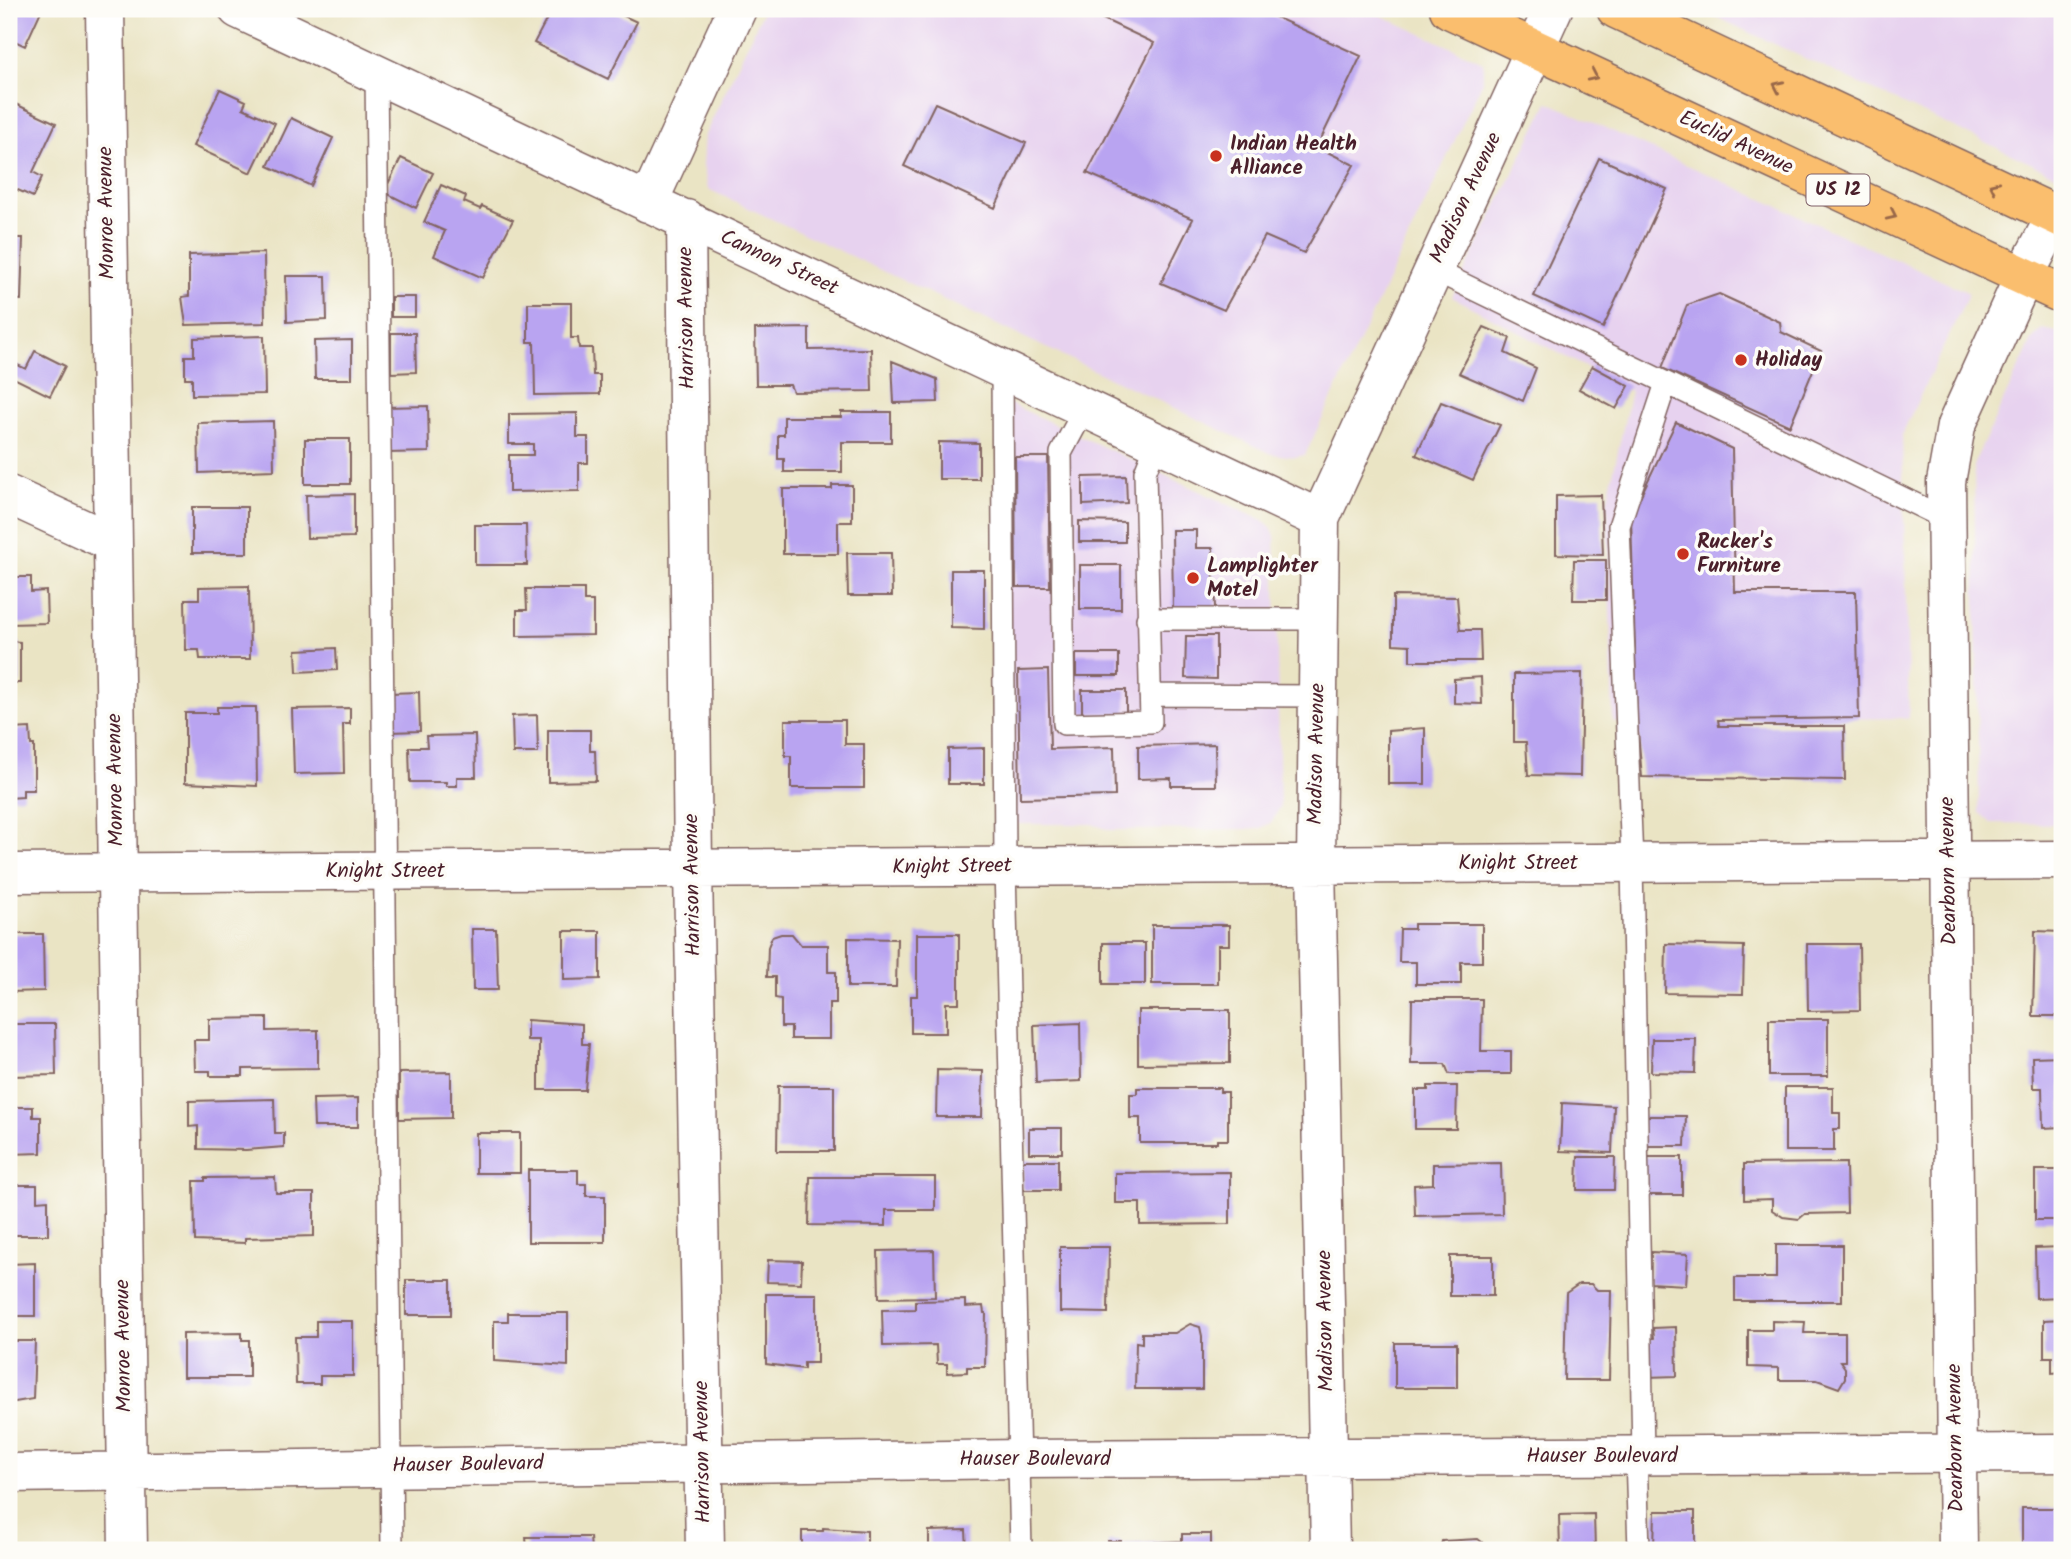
<svg xmlns="http://www.w3.org/2000/svg" width="2071" height="1559" viewBox="0 0 2071 1559" font-family="Kalam,sans-serif">
<rect width="100%" height="100%" fill="#fdfcf7"/>
<filter id="ink" filterUnits="userSpaceOnUse"><feTurbulence type="fractalNoise" baseFrequency=".0143" numOctaves="2"/><feDisplacementMap in="SourceGraphic" scale="14" xChannelSelector="R" yChannelSelector="G"/><feConvolveMatrix kernelMatrix="1 2 1 2 8 2 1 2 1" color-interpolation-filters="sRGB"/></filter>
<filter id="wash" filterUnits="userSpaceOnUse"><feTurbulence type="fractalNoise" baseFrequency=".00686" numOctaves="4" result="noise"/><feDisplacementMap in="SourceGraphic" scale="28" xChannelSelector="R" yChannelSelector="G"/><feGaussianBlur stdDeviation="1.57" result="paint"/><feColorMatrix in="noise" values="0 0 0 0 0 0 0 0 0 0 0 0 0 0 0 0 0 1.4 0 .05"/><feComposite in="paint" operator="in"/></filter>
<g filter="url(#wash)">
<rect width="100%" height="100%" fill="#eae4c4"/>
<path fill="#e7d2ef" d="M 764,9 L 1367,9 L 1483,62 L 1483,81 L 1305,455 L 1295,457 L 1272,454 L 708,189 L 703,165 L 705,135 Z
M 1699,9 L 2062,9 L 2062,178 Z
M 1548,102 L 1969,293 L 1902,434 L 1909,718 L 1613,722 L 1607,502 L 1631,391 L 1452,297 Z
M 2042,329 L 2062,333 L 2062,824 L 1991,823 L 1979,812 L 1974,463 L 2033,338 Z
M 1002,400 L 1264,521 L 1271,527 L 1275,536 L 1280,807 L 1272,822 L 1259,829 L 1110,830 L 1092,824 L 1005,824 Z"/>
<g id="blocks">
<path fill="#b9a4f1" d="M 9,9 L 41,11 L 25,46 L 15,41 L 9,55 Z
M 552,9 L 609,9 L 637,22 L 608,79 L 534,43 Z
M 1082,9 L 1258,9 L 1361,56 L 1317,147 L 1354,165 L 1304,253 L 1265,236 L 1224,310 L 1161,283 L 1193,219 L 1087,173 L 1154,43 Z
M 220,89 L 246,101 L 243,108 L 275,123 L 251,173 L 193,146 Z
M 9,101 L 56,123 L 33,172 L 42,177 L 33,197 L 9,186 Z
M 935,103 L 1026,143 L 995,208 L 904,166 Z
M 291,118 L 333,138 L 311,186 L 268,166 Z
M 401,158 L 433,173 L 416,208 L 384,192 Z
M 1599,158 L 1667,189 L 1603,328 L 1534,296 Z
M 441,185 L 466,196 L 464,202 L 480,209 L 482,206 L 513,220 L 483,278 L 434,256 L 445,231 L 424,222 Z
M 9,238 L 23,238 L 21,300 L 9,299 Z
M 264,253 L 265,323 L 186,325 L 182,297 L 189,296 L 189,255 Z
M 286,276 L 326,276 L 327,320 L 287,322 Z
M 1719,294 L 1780,322 L 1781,332 L 1821,351 L 1790,426 L 1662,368 L 1687,305 Z
M 391,297 L 415,297 L 415,317 L 391,317 Z
M 528,303 L 571,303 L 571,338 L 578,338 L 579,348 L 592,348 L 593,375 L 600,375 L 600,394 L 535,395 L 534,342 L 528,342 Z
M 1484,327 L 1510,338 L 1505,353 L 1536,368 L 1523,401 L 1459,373 Z
M 809,328 L 809,350 L 871,349 L 872,391 L 793,392 L 790,385 L 756,385 L 755,329 Z
M 391,333 L 415,333 L 416,372 L 391,373 Z
M 264,336 L 265,394 L 192,395 L 192,378 L 185,378 L 185,356 L 194,356 L 194,338 Z
M 352,340 L 352,379 L 315,379 L 314,341 Z
M 35,351 L 65,366 L 50,396 L 14,378 L 9,389 L 9,361 L 26,369 Z
M 892,361 L 937,379 L 938,402 L 894,403 Z
M 1592,366 L 1629,386 L 1616,409 L 1579,389 Z
M 1441,402 L 1500,425 L 1473,480 L 1416,455 Z
M 428,406 L 429,452 L 387,453 L 386,407 Z
M 841,412 L 891,412 L 891,442 L 842,442 L 842,472 L 784,472 L 784,459 L 778,459 L 778,435 L 784,435 L 784,417 L 841,417 Z
M 577,413 L 577,437 L 588,437 L 588,463 L 579,463 L 579,491 L 509,492 L 509,455 L 533,455 L 533,444 L 509,444 L 509,414 Z
M 273,421 L 274,470 L 199,473 L 198,423 Z
M 1676,422 L 1732,449 L 1735,592 L 1856,592 L 1859,718 L 1718,720 L 1719,726 L 1844,726 L 1845,780 L 1642,777 L 1637,720 L 1631,516 Z
M 305,439 L 350,439 L 350,484 L 305,484 Z
M 939,442 L 979,443 L 979,479 L 939,479 Z
M 1015,457 L 1048,457 L 1050,587 L 1016,587 Z
M 1126,476 L 1127,503 L 1083,505 L 1083,477 Z
M 832,485 L 852,485 L 852,522 L 838,522 L 838,554 L 783,554 L 783,489 L 832,489 Z
M 354,494 L 354,537 L 307,538 L 306,495 Z
M 1601,495 L 1603,555 L 1556,554 L 1556,496 Z
M 192,507 L 247,507 L 247,553 L 192,553 Z
M 1079,521 L 1125,522 L 1125,542 L 1079,542 Z
M 475,525 L 526,525 L 527,565 L 475,565 Z
M 1172,530 L 1196,530 L 1196,548 L 1213,548 L 1215,608 L 1173,609 Z
M 847,553 L 891,553 L 892,596 L 848,596 Z
M 1574,560 L 1606,560 L 1606,600 L 1573,600 Z
M 1080,565 L 1121,565 L 1121,609 L 1080,609 Z
M 951,570 L 984,570 L 984,629 L 951,628 Z
M 9,577 L 31,577 L 31,592 L 46,591 L 47,623 L 9,624 Z
M 249,586 L 250,659 L 200,659 L 199,650 L 186,650 L 185,599 L 199,599 L 199,587 Z
M 526,589 L 584,589 L 584,601 L 593,601 L 593,635 L 517,636 L 517,610 L 527,610 Z
M 1393,596 L 1457,597 L 1460,630 L 1480,630 L 1481,661 L 1410,661 L 1410,645 L 1393,644 Z
M 1186,636 L 1216,636 L 1216,679 L 1185,678 Z
M 9,641 L 20,642 L 20,683 L 9,683 Z
M 336,648 L 337,670 L 297,672 L 296,650 Z
M 1076,654 L 1119,654 L 1119,676 L 1076,676 Z
M 1048,670 L 1050,749 L 1114,747 L 1115,796 L 1020,798 L 1018,671 Z
M 1582,673 L 1580,776 L 1528,775 L 1526,742 L 1514,742 L 1514,674 Z
M 1481,677 L 1482,704 L 1454,703 L 1454,679 Z
M 1082,690 L 1126,690 L 1126,713 L 1082,713 Z
M 419,692 L 420,731 L 390,732 L 390,693 Z
M 217,707 L 256,707 L 257,786 L 185,783 L 185,713 L 217,713 Z
M 350,708 L 350,724 L 343,724 L 344,773 L 294,774 L 292,709 Z
M 537,715 L 538,753 L 513,753 L 512,716 Z
M 785,720 L 845,720 L 845,744 L 864,744 L 864,788 L 791,788 L 791,756 L 785,756 Z
M 30,728 L 31,745 L 34,745 L 34,790 L 23,790 L 23,797 L 9,798 L 9,745 L 12,745 L 12,729 Z
M 1425,728 L 1425,784 L 1388,784 L 1388,731 Z
M 548,730 L 590,730 L 590,751 L 595,751 L 596,781 L 548,782 Z
M 475,735 L 476,777 L 457,777 L 457,786 L 446,786 L 446,782 L 410,782 L 409,747 L 427,747 L 426,736 Z
M 1215,744 L 1216,786 L 1171,786 L 1171,778 L 1138,779 L 1138,746 Z
M 984,748 L 984,784 L 948,784 L 948,749 Z
M 1414,924 L 1482,924 L 1482,962 L 1461,962 L 1461,984 L 1416,984 L 1416,962 L 1399,962 L 1400,929 L 1414,929 Z
M 1152,925 L 1229,925 L 1229,945 L 1218,945 L 1218,984 L 1152,984 Z
M 472,929 L 496,929 L 498,990 L 473,990 Z
M 564,931 L 600,931 L 600,979 L 564,980 Z
M 2035,931 L 2062,932 L 2062,1016 L 2033,1016 Z
M 9,934 L 43,934 L 44,991 L 9,992 Z
M 781,934 L 792,934 L 801,945 L 828,945 L 828,972 L 836,972 L 836,1003 L 829,1003 L 829,1039 L 791,1039 L 791,1027 L 781,1027 L 781,999 L 775,998 L 775,977 L 767,977 L 768,947 L 772,937 Z
M 917,934 L 959,934 L 959,1003 L 946,1003 L 946,1033 L 911,1033 L 911,996 L 917,996 Z
M 848,938 L 897,939 L 896,987 L 848,987 Z
M 1103,943 L 1145,943 L 1145,984 L 1103,984 Z
M 1666,944 L 1744,946 L 1743,994 L 1665,993 Z
M 1807,944 L 1859,944 L 1860,1010 L 1808,1011 Z
M 1412,999 L 1482,999 L 1481,1051 L 1511,1051 L 1511,1074 L 1449,1074 L 1445,1064 L 1411,1064 Z
M 1138,1010 L 1230,1010 L 1230,1063 L 1138,1064 Z
M 267,1018 L 267,1031 L 318,1030 L 318,1068 L 243,1069 L 243,1076 L 210,1076 L 210,1071 L 195,1071 L 194,1040 L 209,1040 L 209,1019 Z
M 1769,1019 L 1828,1019 L 1828,1076 L 1769,1076 Z
M 527,1020 L 582,1024 L 582,1044 L 589,1044 L 585,1090 L 539,1090 L 539,1040 L 527,1040 Z
M 1080,1023 L 1081,1081 L 1036,1083 L 1034,1025 Z
M 9,1024 L 55,1024 L 56,1075 L 9,1076 Z
M 1652,1039 L 1696,1039 L 1695,1073 L 1651,1072 Z
M 2062,1056 L 2062,1127 L 2043,1128 L 2042,1088 L 2033,1088 L 2032,1057 Z
M 937,1070 L 983,1071 L 982,1117 L 936,1117 Z
M 451,1072 L 451,1118 L 399,1119 L 399,1073 Z
M 778,1086 L 834,1086 L 834,1151 L 777,1151 Z
M 1428,1086 L 1457,1086 L 1456,1129 L 1415,1129 L 1415,1090 L 1428,1090 Z
M 1785,1087 L 1833,1087 L 1833,1113 L 1840,1113 L 1840,1129 L 1834,1129 L 1834,1151 L 1785,1151 Z
M 1137,1088 L 1220,1088 L 1220,1092 L 1228,1092 L 1228,1140 L 1217,1140 L 1217,1143 L 1140,1143 L 1140,1118 L 1130,1118 L 1130,1094 L 1137,1094 Z
M 358,1098 L 358,1127 L 314,1127 L 313,1099 Z
M 274,1099 L 275,1133 L 284,1133 L 284,1147 L 246,1150 L 198,1149 L 198,1126 L 189,1127 L 189,1101 Z
M 1562,1103 L 1614,1106 L 1612,1153 L 1560,1151 Z
M 9,1107 L 33,1107 L 33,1117 L 41,1117 L 41,1153 L 9,1154 Z
M 1641,1116 L 1686,1116 L 1685,1146 L 1641,1146 Z
M 1029,1128 L 1062,1128 L 1062,1153 L 1029,1153 Z
M 476,1133 L 520,1133 L 520,1173 L 476,1173 Z
M 1578,1157 L 1615,1157 L 1614,1190 L 1577,1190 Z
M 1641,1157 L 1682,1157 L 1682,1195 L 1641,1195 Z
M 1023,1160 L 1058,1160 L 1058,1190 L 1023,1190 Z
M 1501,1163 L 1502,1214 L 1415,1216 L 1414,1185 L 1433,1184 L 1433,1164 Z
M 1846,1163 L 1847,1213 L 1805,1214 L 1799,1219 L 1783,1217 L 1772,1210 L 1772,1199 L 1744,1200 L 1744,1164 Z
M 528,1170 L 578,1170 L 578,1184 L 586,1184 L 586,1196 L 605,1196 L 605,1242 L 528,1242 Z
M 2035,1170 L 2062,1170 L 2062,1220 L 2035,1220 Z
M 1230,1172 L 1230,1224 L 1140,1225 L 1140,1203 L 1115,1203 L 1115,1173 Z
M 275,1177 L 276,1193 L 314,1193 L 314,1236 L 245,1238 L 245,1243 L 195,1241 L 194,1181 L 205,1181 L 205,1178 Z
M 810,1177 L 935,1177 L 935,1210 L 886,1210 L 886,1226 L 809,1225 Z
M 9,1185 L 37,1185 L 37,1201 L 48,1200 L 48,1235 L 9,1235 Z
M 1776,1245 L 1842,1245 L 1842,1301 L 1735,1301 L 1735,1278 L 1776,1278 Z
M 1060,1247 L 1109,1247 L 1108,1313 L 1060,1312 Z
M 2062,1247 L 2062,1297 L 2036,1298 L 2035,1248 Z
M 934,1250 L 935,1297 L 879,1298 L 878,1251 Z
M 1651,1252 L 1688,1254 L 1686,1285 L 1650,1283 Z
M 1450,1256 L 1493,1256 L 1493,1296 L 1450,1296 Z
M 768,1260 L 802,1261 L 801,1283 L 767,1282 Z
M 35,1263 L 35,1316 L 9,1316 L 9,1264 Z
M 406,1280 L 451,1280 L 451,1315 L 406,1315 Z
M 1579,1284 L 1591,1284 L 1597,1290 L 1611,1290 L 1609,1380 L 1564,1380 L 1566,1293 Z
M 766,1294 L 817,1294 L 817,1363 L 804,1363 L 804,1369 L 766,1364 Z
M 965,1300 L 965,1307 L 983,1306 L 984,1313 L 986,1313 L 985,1367 L 967,1367 L 967,1372 L 947,1373 L 947,1364 L 937,1364 L 936,1345 L 883,1346 L 882,1310 L 915,1309 L 915,1301 Z
M 508,1313 L 568,1313 L 568,1366 L 494,1361 L 494,1321 L 508,1321 Z
M 2062,1319 L 2062,1372 L 2052,1373 L 2052,1357 L 2044,1357 L 2044,1320 Z
M 316,1321 L 353,1321 L 353,1376 L 320,1376 L 320,1384 L 296,1384 L 295,1337 L 316,1337 Z
M 1772,1321 L 1805,1322 L 1804,1333 L 1845,1333 L 1845,1361 L 1840,1361 L 1845,1368 L 1845,1378 L 1839,1388 L 1817,1380 L 1779,1380 L 1779,1368 L 1748,1367 L 1748,1330 L 1772,1330 Z
M 1190,1324 L 1200,1327 L 1202,1336 L 1202,1389 L 1135,1389 L 1136,1342 L 1142,1343 L 1142,1333 L 1175,1333 Z
M 1676,1327 L 1677,1376 L 1646,1377 L 1646,1339 L 1654,1338 L 1653,1328 Z
M 242,1333 L 242,1340 L 249,1340 L 249,1377 L 183,1377 L 183,1334 Z
M 9,1341 L 35,1341 L 33,1399 L 9,1403 Z
M 1395,1343 L 1457,1343 L 1457,1388 L 1395,1388 Z
M 2022,1508 L 2062,1508 L 2062,1550 L 2022,1550 Z
M 1655,1511 L 1695,1511 L 1695,1550 L 1654,1549 Z
M 1594,1514 L 1595,1550 L 1560,1550 L 1559,1515 Z
M 823,1528 L 867,1531 L 867,1550 L 802,1550 L 802,1531 L 823,1531 Z
M 966,1530 L 967,1550 L 929,1550 L 929,1531 Z
M 1182,1534 L 1211,1534 L 1211,1550 L 1101,1550 L 1108,1548 L 1108,1541 L 1121,1541 L 1121,1544 L 1182,1541 Z
M 526,1537 L 590,1537 L 591,1550 L 527,1550 Z
M 1478,1539 L 1492,1550 L 1440,1550 L 1442,1541 Z
M 1775,1547 L 1813,1548 L 1813,1550 L 1775,1550 Z"/>
</g>
</g>
<g filter="url(#ink)">
<use href="#blocks" fill-opacity="0" stroke="#826461" stroke-width="2"/>
<g fill="none" stroke-linecap="round" stroke-linejoin="round">
<g stroke="#826461" stroke-width="24">
<path id="service" d="M 376,74 L 392,1550
M 1434,270 L 1946,519
M 1002,369 L 1005,866 L 1021,1550
M 1085,408 L 1061,453 L 1064,724 L 1151,722 L 1145,472 L 1157,442
M 1147,619 L 1319,619
M 1150,695 L 1318,696
M 1636,1455 L 1639,1550
M 1643,1455 L 1632,862 L 1619,526 L 1666,383"/>
</g>
<g stroke="#826461" stroke-width="41">
<path id="minor" d="M 105,9 L 128,1550
M 238,9 L 1320,519
M 648,203 L 737,9
M 686,219 L 693,869 L 705,1550
M 9,495 L 111,542
M 9,873 L 2062,860
M 9,1473 L 1020,1459 L 2062,1453
M 1330,1550 L 1316,863 L 1320,519 L 1553,9
M 1958,1550 L 1946,482 L 1956,426 L 2024,276 L 2056,215"/>
</g>
<g stroke="#826461" stroke-width="41">
<path id="trunk" d="M 1449,9 L 2062,294
M 1616,9 L 2062,218"/>
</g>
<use href="#service" stroke="#fff" stroke-width="21"/>
<use href="#minor" stroke="#fff" stroke-width="38"/>
<use href="#trunk" stroke="#fabe6e" stroke-width="38"/>
</g>
<defs><path id="oneway-chevron" d="M-2-3.5L2.5 0L-2 3.5" fill="none" stroke-width="1.6" stroke-linecap="round" stroke-linejoin="round" transform="scale(1.75)"/></defs>
<g stroke="#996749">
<use href="#oneway-chevron" transform="translate(1593 76) rotate(25)"/>
<use href="#oneway-chevron" transform="translate(1778 86) rotate(-155)"/>
<use href="#oneway-chevron" transform="translate(1994 186) rotate(-155)"/>
<use href="#oneway-chevron" transform="translate(1892 215) rotate(25)"/>
</g>
</g>
<g fill="#c8321e" stroke="#fdfcf7" stroke-width="2.5">
<circle cx="1216" cy="156" r="7"/>
<circle cx="1741" cy="360" r="7"/>
<circle cx="1683" cy="554" r="7"/>
<circle cx="1193" cy="578" r="7"/>
</g>
<g text-anchor="middle" dominant-baseline="central" stroke-width="7" stroke-linejoin="round" paint-order="stroke">
<rect fill="#fdfcf7" stroke="#806168" stroke-width="2" x="1806.5" y="174.5" width="63" height="31" rx="5"/>
<g font-size="19" font-weight="bold" fill="#4a1f2b">
<text x="1838" y="190">US 12</text>
</g>
<g font-size="21" fill="#4a1f2b" stroke="#fdfcf7">
<text transform="translate(1736 143) rotate(25)">Euclid Avenue</text>
<text transform="translate(1466 198) rotate(-65)">Madison Avenue</text>
<text transform="translate(107 213) rotate(-91)">Monroe Avenue</text>
<text transform="translate(779 263) rotate(25)">Cannon Street</text>
<text transform="translate(687 318) rotate(-91)">Harrison Avenue</text>
<text transform="translate(1317 754) rotate(-89)">Madison Avenue</text>
<text transform="translate(116 780) rotate(-91)">Monroe Avenue</text>
<text x="1518" y="863">Knight Street</text>
<text transform="translate(952 867) rotate(-1)">Knight Street</text>
<text x="385" y="871">Knight Street</text>
<text transform="translate(1949 871) rotate(-91)">Dearborn Avenue</text>
<text transform="translate(693 885) rotate(-91)">Harrison Avenue</text>
<text transform="translate(1326 1321) rotate(-91)">Madison Avenue</text>
<text transform="translate(124 1346) rotate(-91)">Monroe Avenue</text>
<text transform="translate(1956 1438) rotate(-91)">Dearborn Avenue</text>
<text transform="translate(703 1452) rotate(-91)">Harrison Avenue</text>
<text x="1602" y="1456">Hauser Boulevard</text>
<text x="1035" y="1459">Hauser Boulevard</text>
<text transform="translate(468 1465) rotate(-1)">Hauser Boulevard</text>
</g>
<g font-size="21" font-weight="bold" fill="#4a1f2b" stroke="#fdfcf7" text-anchor="start">
<text x="1230" y="144">Indian Health<tspan x="1230" dy="24">Alliance</tspan></text>
<text x="1755" y="360">Holiday</text>
<text x="1697" y="542">Rucker's<tspan x="1697" dy="24">Furniture</tspan></text>
<text x="1207" y="566">Lamplighter<tspan x="1207" dy="24">Motel</tspan></text>
</g>
</g>
<rect width="2071" height="1559" fill="none" stroke="#fdfcf7" stroke-width="35"/>
</svg>
